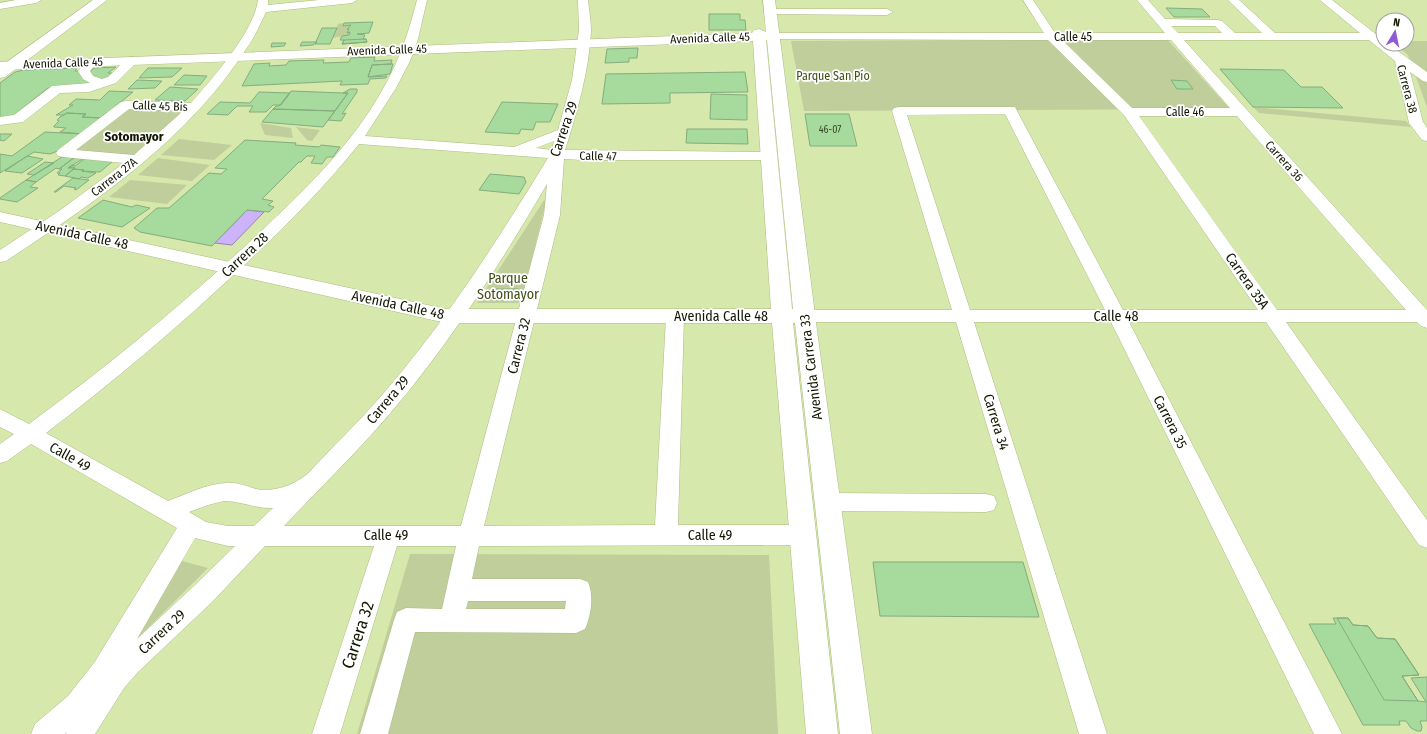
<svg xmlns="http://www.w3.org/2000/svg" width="1427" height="734" viewBox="0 0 1427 734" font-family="'Fira Sans Condensed',sans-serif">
<rect width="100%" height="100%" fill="#d7e8ac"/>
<path fill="#c0ce9c" d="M 344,23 L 343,26 L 351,25 L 347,32 L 350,32 L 349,35 L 332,38 L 338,24 Z
M 1167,39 L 1230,109 L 804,111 L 791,41 Z
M 1407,41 L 1427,41 L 1427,107 L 1408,55 L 1394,44 L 1407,44 Z
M 127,106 L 189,108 L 131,158 L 68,152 Z
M 1253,107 L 1406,121 L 1411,127 L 1259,113 Z
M 260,123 L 291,128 L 293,138 L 265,135 Z
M 296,127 L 320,130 L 312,141 L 307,140 Z
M 179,139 L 232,145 L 214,160 L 161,155 Z
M 158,158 L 210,165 L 192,181 L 138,175 Z
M 130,180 L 187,185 L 167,204 L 109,197 Z
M 548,194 L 521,303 L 477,303 Z
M 410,554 L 769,555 L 778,734 L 357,734 Z
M 182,561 L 208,568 L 135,641 Z"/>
<path fill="#cdb4fa" stroke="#9585b0" d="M 247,210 L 264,212 L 232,245 L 215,243 Z"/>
<path fill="#a6db9d" stroke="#84ac7d" d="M 1166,8 L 1202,9 L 1210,17 L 1174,17 Z
M 709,14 L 740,14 L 740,20 L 745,20 L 746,30 L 709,30 Z
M 373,22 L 369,33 L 357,34 L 365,35 L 363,39 L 366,39 L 367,42 L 342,44 L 344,40 L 340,40 L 342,36 L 349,35 L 350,32 L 347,33 L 349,29 L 347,29 L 351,25 L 343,26 L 344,23 Z
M 322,28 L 337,28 L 330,44 L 315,44 Z
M 366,39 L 367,42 L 342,44 L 344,40 Z
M 302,42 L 317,42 L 313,45 L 300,46 Z
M 272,43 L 286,43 L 284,46 L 271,47 Z
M 638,48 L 637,58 L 629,58 L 629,62 L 605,63 L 607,49 Z
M 375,57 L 374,61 L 392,60 L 391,64 L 372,65 L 368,77 L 387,76 L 386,78 L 370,79 L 368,84 L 340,85 L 342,81 L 242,86 L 254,64 L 270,63 L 269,66 L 286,65 L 289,61 L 324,60 L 323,63 L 349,62 L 351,58 Z
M 391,64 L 393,64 L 390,74 L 368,77 L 372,65 Z
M 116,67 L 108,73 L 115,73 L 107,81 L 85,88 L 48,88 L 4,123 L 0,123 L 0,83 L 15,72 L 24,70 L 77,68 L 75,71 L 91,71 L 94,68 Z
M 148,68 L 182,68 L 172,77 L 139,78 Z
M 1220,69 L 1284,70 L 1301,87 L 1322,87 L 1343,108 L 1253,107 Z
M 745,72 L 748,92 L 670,93 L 670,103 L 602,104 L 606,74 Z
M 184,75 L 207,76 L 200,85 L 174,85 Z
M 137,80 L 162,81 L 155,88 L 128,89 Z
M 1171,80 L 1187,81 L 1193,89 L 1177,89 Z
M 170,87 L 198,89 L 185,101 L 155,100 Z
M 350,89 L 357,89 L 357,92 L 342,114 L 346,113 L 341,121 L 328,120 L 348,93 L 343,93 Z
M 109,91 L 133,92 L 113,108 L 111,113 L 106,113 L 100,118 L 82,117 L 86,114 L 67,113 L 64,115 L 56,115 L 73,105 L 69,105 L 76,99 L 100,100 Z
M 291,91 L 343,93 L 348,93 L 335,111 L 273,109 L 276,106 L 279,106 Z
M 259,92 L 290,93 L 281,105 L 273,105 L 266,112 L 249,112 L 253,106 L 237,106 L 228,115 L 207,114 L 220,102 L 250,103 Z
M 711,94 L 747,95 L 747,120 L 710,119 Z
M 502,102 L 558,104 L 550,122 L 536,122 L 533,130 L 521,129 L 519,134 L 485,132 Z
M 273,109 L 335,111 L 323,127 L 262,122 Z
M 67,113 L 86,114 L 82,117 L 104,118 L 83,134 L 60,132 L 66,128 L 54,127 L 54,126 L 59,121 L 57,120 L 60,117 Z
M 805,114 L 849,114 L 857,146 L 810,146 Z
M 687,129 L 747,129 L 748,144 L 686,143 Z
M 45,132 L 83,134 L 60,150 L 50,154 L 34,152 L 0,173 L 0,154 L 12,156 Z
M 0,134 L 12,134 L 4,141 L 0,140 Z
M 245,140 L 296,143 L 295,145 L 319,147 L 321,145 L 340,147 L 333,157 L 327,157 L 322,164 L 311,163 L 315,156 L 307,156 L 301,162 L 299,162 L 262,199 L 273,201 L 268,205 L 274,207 L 269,212 L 247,210 L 212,246 L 140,232 L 134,228 L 157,208 L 169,208 L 209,173 L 221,174 L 227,169 L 215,168 Z
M 65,155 L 75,157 L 59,169 L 56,168 L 36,182 L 26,180 Z
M 27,156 L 43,159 L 22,173 L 5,171 Z
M 75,157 L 84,158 L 68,168 L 75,168 L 65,176 L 58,175 L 60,173 L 57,173 L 62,169 L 59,169 Z
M 87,157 L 113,161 L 100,172 L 82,171 L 84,170 L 73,169 L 75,168 L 73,167 L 68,168 L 72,165 L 75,166 Z
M 45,162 L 54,163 L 34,175 L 27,174 Z
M 73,169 L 84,170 L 82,171 L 96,173 L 88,178 L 81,177 L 79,179 L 65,176 Z
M 490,174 L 524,177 L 526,182 L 519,194 L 479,190 Z
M 73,178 L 89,180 L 76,190 L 74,189 L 76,188 L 64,186 L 56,192 L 54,192 Z
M 26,180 L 36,182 L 30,187 L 38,188 L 17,202 L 0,199 L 0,198 Z
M 103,200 L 132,207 L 136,205 L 150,208 L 122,227 L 78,218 Z
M 496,289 L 519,289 L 517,300 L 494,300 Z
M 873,562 L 1023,562 L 1039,617 L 880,616 Z
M 1333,618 L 1348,618 L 1353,625 L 1368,626 L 1377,638 L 1395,639 L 1419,675 L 1402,676 L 1418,701 L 1426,702 L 1411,678 L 1427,677 L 1427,721 L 1420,721 L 1422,727 L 1421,731 L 1417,731 L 1411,728 L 1406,721 L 1399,721 L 1400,725 L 1363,725 L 1309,624 L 1336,624 Z
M 1337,618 L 1348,618 L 1353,625 L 1368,626 L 1377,638 L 1395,639 L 1419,675 L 1402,676 L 1418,701 L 1384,700 Z"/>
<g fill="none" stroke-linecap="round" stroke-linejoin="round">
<g stroke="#acbc82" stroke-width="1">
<path id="minor" d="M 16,0 L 41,0 L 36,3 L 0,9 L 0,3 Z
M 258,0 L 268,0 L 268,5 L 319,0 L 357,0 L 352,3 L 266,12 C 260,25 254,38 246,49 C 187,141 95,202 6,261 L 0,262 L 0,250 L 59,211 L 124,163 L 63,157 L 58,156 L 56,153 L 58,150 L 121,102 L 126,101 L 191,103 C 212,79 254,32 258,0 ZM 129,109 L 183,111 L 134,155 L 76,150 Z
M 417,0 L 427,0 L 418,39 L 410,61 L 396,88 L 365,136 L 514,147 L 558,130 L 572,80 L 579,30 L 578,0 L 588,0 C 589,10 591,21 591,31 C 589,72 577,112 565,150 L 769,152 L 774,153 L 776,156 L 774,159 L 769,160 L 583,160 L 564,159 L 560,215 L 484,526 L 655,525 L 666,317 L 669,313 L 675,311 L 681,313 L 684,317 L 678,525 L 803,525 L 811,528 L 814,535 L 811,542 L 803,545 L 479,546 L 472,579 L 580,579 L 588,582 C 594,596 591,616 585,629 L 576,633 L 415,632 L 388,734 L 360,734 L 394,620 L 397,612 L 406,608 L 442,609 L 456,546 L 397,546 L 340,734 L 312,734 L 374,546 L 265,546 L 212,602 L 138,672 L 124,688 L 95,734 L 66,734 L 67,732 L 65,734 L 31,734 L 35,724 L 68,696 L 94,663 L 177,528 L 31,444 L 7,461 L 0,463 L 0,444 L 14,434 L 0,427 L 0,409 L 29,424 C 109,365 185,303 257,235 C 304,191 353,144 384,87 C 400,59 409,31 417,0 ZM 554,141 L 552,150 L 536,148 ZM 359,144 L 548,158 C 488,256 424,356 342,438 C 333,447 324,456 315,466 C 311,470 307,475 302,478 C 289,487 271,492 256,489 C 246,486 236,482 226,483 C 206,484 187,494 168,501 L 46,433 C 113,382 178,327 240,269 C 282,230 323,189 359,144 ZM 547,184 L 544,215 L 461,526 L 284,526 C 313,495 344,465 372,434 C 440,359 496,271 547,184 ZM 224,501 C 241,501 256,509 273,508 L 254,526 L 228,526 L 206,522 L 189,512 L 208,505 ZM 195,538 L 228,546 L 235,546 L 194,586 L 137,639 ZM 468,601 L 566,601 L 565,609 L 466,609 Z
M 1023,0 L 1033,0 L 1055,33 L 1165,33 L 1137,0 L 1148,0 L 1165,19 L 1218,20 L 1222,21 L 1235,33 L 1262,33 L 1228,0 L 1239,0 L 1275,33 L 1360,33 L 1320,0 L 1332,0 L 1377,35 L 1383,40 L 1383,44 L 1388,44 L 1427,72 L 1427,82 L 1423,81 L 1410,72 L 1423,122 L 1427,128 L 1427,141 L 1422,140 L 1409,123 L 1395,61 L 1369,40 L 1184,40 L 1427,310 L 1427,328 L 1421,326 L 1417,322 L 1286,322 L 1427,520 L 1427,548 L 1419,545 L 1266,322 L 1129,322 L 1342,734 L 1314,734 L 1111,322 L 974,322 L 1107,734 L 1079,734 L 956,322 L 805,322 L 799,320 L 796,316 L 799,312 L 805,310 L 952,310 L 892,111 L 894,108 L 899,107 L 1015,107 L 1123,310 L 1258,310 L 1124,115 L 1048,40 L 773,39 L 769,38 L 767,36 L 769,34 L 773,33 L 1044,33 ZM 1171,26 L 1215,26 L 1222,33 L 1178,33 ZM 1062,40 L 1171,40 L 1230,108 L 1132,108 ZM 1005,114 L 1102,304 L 1105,310 L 970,310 L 907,115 ZM 1139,116 L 1237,116 L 1406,310 L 1277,310 Z
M 770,9 L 887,9 L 893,12 L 887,15 L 766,14 L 764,12 Z
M 132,57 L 136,58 L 138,61 L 116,83 L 89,92 L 60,93 L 23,122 L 0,125 L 0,117 L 14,115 L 52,86 L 90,83 L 83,79 L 78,71 L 88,59 L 96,59 L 98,62 L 90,71 L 93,76 L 102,79 L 108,77 L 128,58 Z
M 827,493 L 986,494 L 994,496 L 997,503 L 994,510 L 986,512 L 827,511 L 819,509 L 816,502 L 819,495 Z"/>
</g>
<g stroke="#acbc82" stroke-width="1">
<path id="major" d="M 763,0 L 775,0 L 818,338 L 872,734 L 840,734 L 795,323 L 793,323 L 838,734 L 806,734 L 772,323 L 446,323 L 0,222 L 0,212 L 446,309 L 771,309 L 753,41 L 0,70 L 0,62 L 752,33 L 754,30 L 759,29 L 766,32 ZM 766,40 L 767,40 L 793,309 L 792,309 Z"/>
</g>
<g stroke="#acbc82" stroke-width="1">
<path id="highway" d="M 93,0 L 107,0 L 5,77 L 0,78 L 0,67 Z"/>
</g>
<use href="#minor" fill="#fff" fill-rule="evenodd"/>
<use href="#major" fill="#fff" fill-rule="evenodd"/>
<use href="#highway" fill="#fff" fill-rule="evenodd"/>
</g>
<g text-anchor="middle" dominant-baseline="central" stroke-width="3.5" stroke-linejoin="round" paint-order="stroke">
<g font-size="10" fill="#374829">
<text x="830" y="130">46-07</text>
</g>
<g font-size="12" fill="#121702" stroke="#fff">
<text x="1073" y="37">Calle 45</text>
<text transform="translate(710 38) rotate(-2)">Avenida Calle 45</text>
<text transform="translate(387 50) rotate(-2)">Avenida Calle 45</text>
<text transform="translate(63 63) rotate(-2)">Avenida Calle 45</text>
<text transform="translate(1407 89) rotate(75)">Carrera 38</text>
<text transform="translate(160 106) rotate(2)">Calle 45 Bis</text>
<text x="1185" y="112">Calle 46</text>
<text transform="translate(598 156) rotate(1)">Calle 47</text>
<text transform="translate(1284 161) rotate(48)">Carrera 36</text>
<text transform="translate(114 177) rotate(-38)">Carrera 27A</text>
</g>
<g font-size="12" fill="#424e18" stroke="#fff">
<text x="833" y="76">Parque San Pío</text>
</g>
<g font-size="13" font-weight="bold" fill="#121702" stroke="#fff">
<text x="134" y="136">Sotomayor</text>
</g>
<g font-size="14" fill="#121702" stroke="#fff">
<text transform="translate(564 129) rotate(-71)">Carrera 29</text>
<text transform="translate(82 235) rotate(12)">Avenida Calle 48</text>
<text transform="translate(245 255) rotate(-43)">Carrera 28</text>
<text transform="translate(1247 281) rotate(55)">Carrera 35A</text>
<text transform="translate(398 305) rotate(12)">Avenida Calle 48</text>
<text x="721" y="316">Avenida Calle 48</text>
<text x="1116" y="316">Calle 48</text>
<text transform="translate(519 346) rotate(-76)">Carrera 32</text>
<text transform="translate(811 367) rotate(-97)">Avenida Carrera 33</text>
<text transform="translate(388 400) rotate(-50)">Carrera 29</text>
<text transform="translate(996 422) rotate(73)">Carrera 34</text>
<text transform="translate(1170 422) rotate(63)">Carrera 35</text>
<text transform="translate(70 457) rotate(29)">Calle 49</text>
<text x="386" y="535">Calle 49</text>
<text x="710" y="535">Calle 49</text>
<text transform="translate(162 632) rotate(-43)">Carrera 29</text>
</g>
<g font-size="14" fill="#424e18" stroke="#fff">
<text x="508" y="278">Parque<tspan x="508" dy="16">Sotomayor</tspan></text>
</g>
<g font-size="17" fill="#121702" stroke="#fff">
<text transform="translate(358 635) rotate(-72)">Carrera 32</text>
</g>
</g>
<g transform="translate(1395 32) rotate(10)"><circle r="19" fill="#ffffff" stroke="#a0a29a"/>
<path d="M0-3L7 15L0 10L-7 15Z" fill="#8e5bd3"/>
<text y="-6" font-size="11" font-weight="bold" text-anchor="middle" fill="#121702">N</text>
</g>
</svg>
